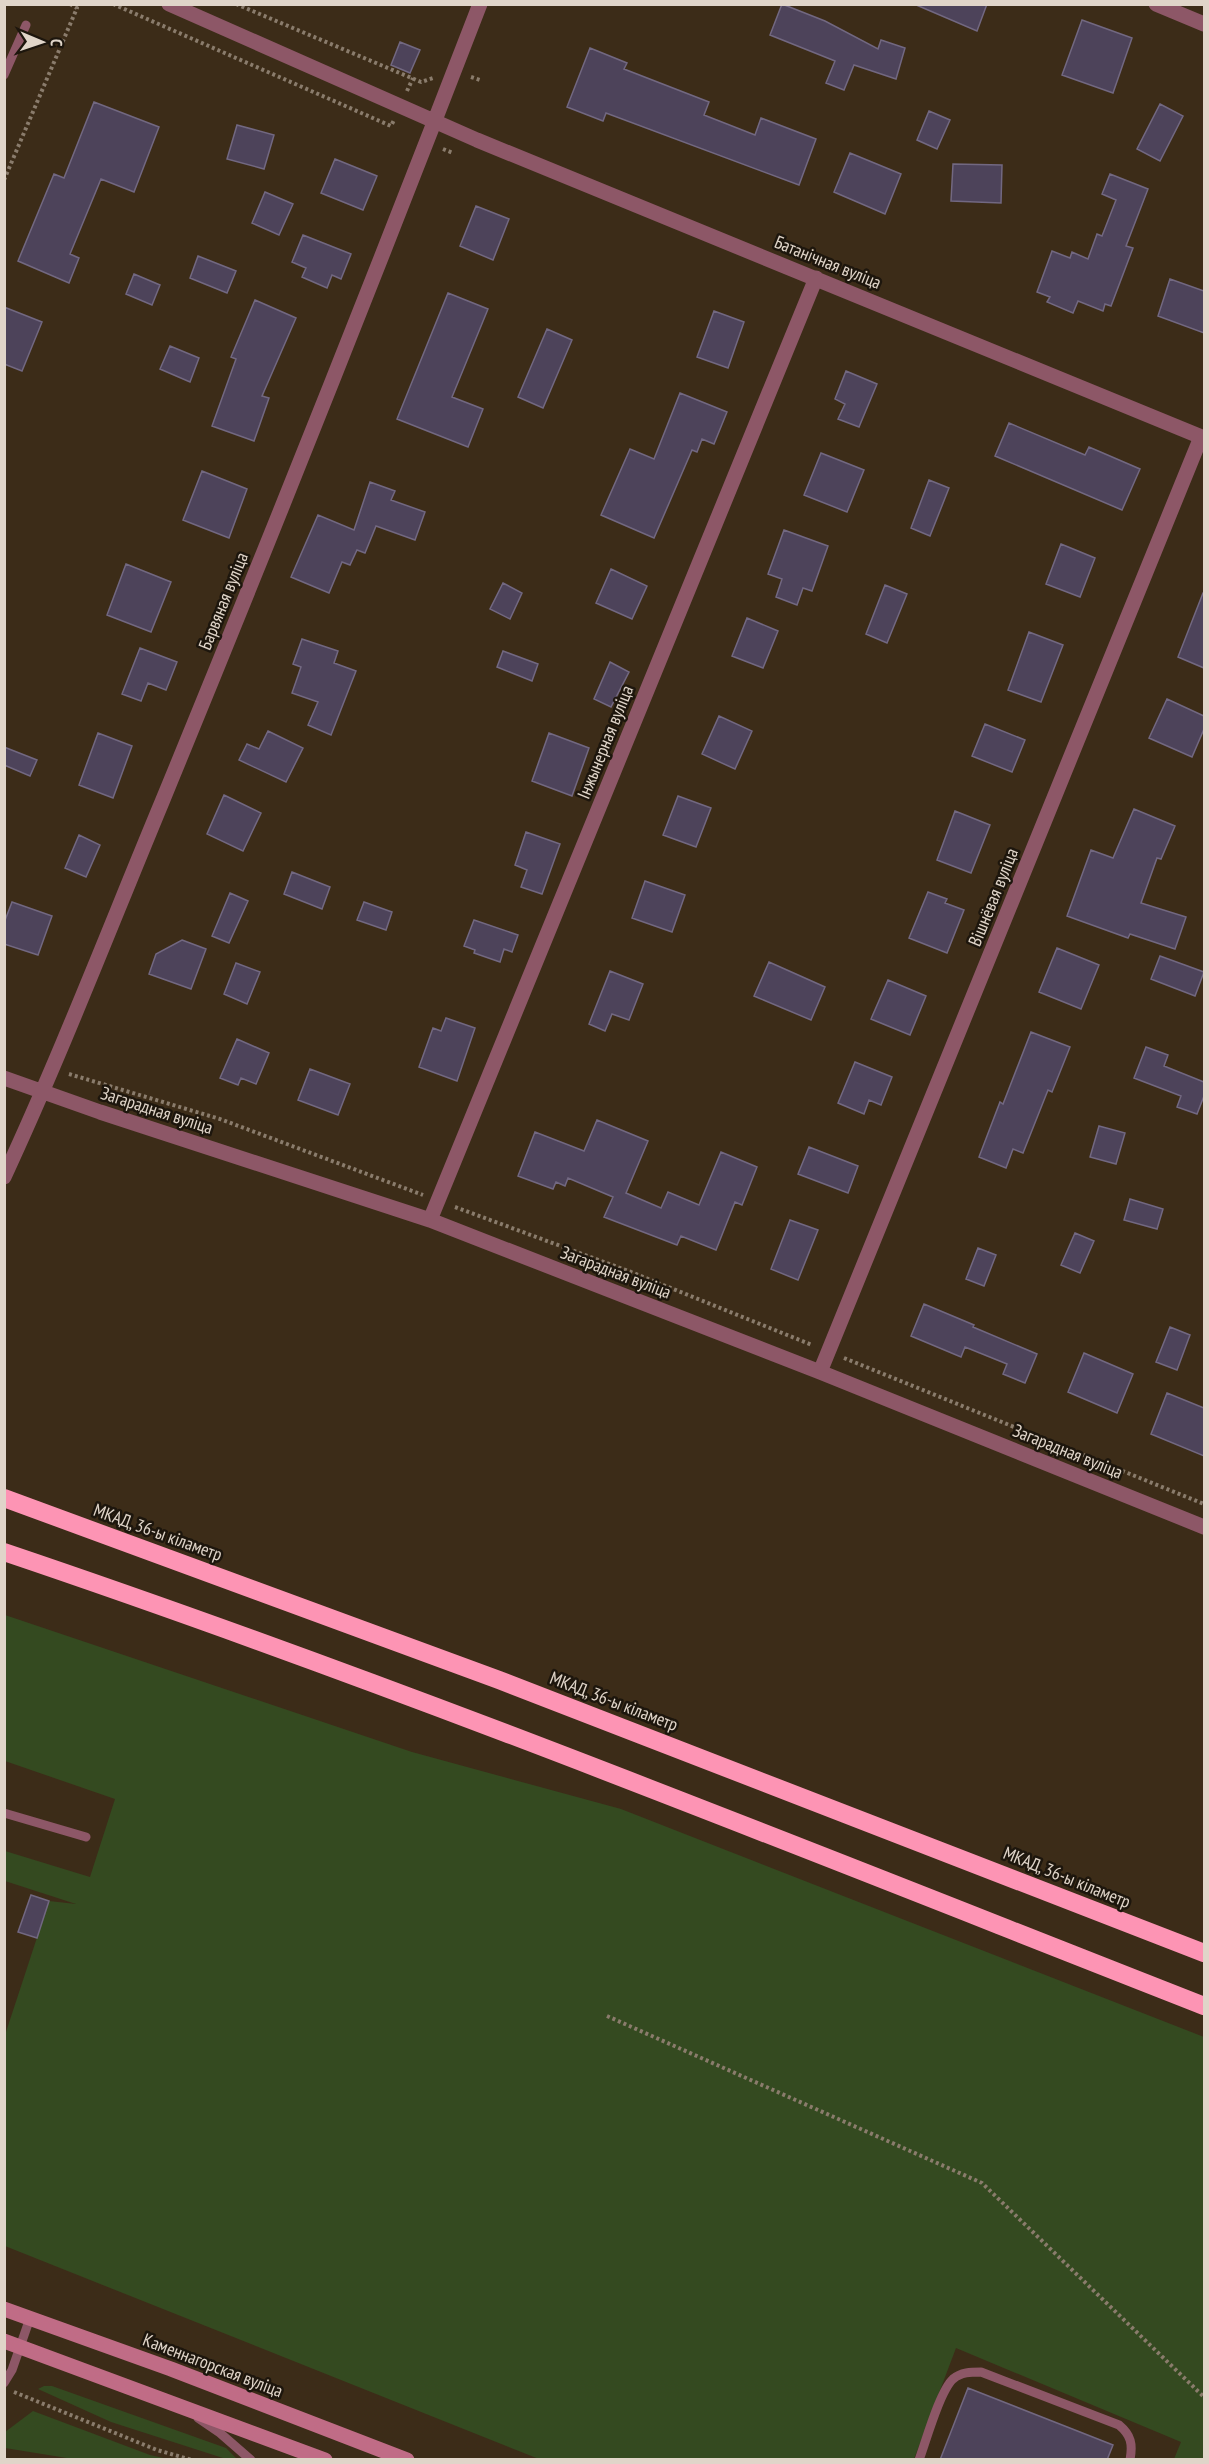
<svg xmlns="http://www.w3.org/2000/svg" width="1209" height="2464" viewBox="0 0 1209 2464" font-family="'PT Sans Narrow',sans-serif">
<rect width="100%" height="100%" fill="#3c2c18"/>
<path fill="#344a20" d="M 5,1615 L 412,1752 L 621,1809 L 1204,2037 L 1204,2459 L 1174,2459 L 1181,2442 L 956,2348 L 914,2459 L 539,2459 L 5,2246 L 5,2035 L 49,1901 L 76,1904 L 5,1881 L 5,1851 L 90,1877 L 115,1799 L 5,1761 Z
M 44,2386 L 52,2386 L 226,2448 L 237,2459 L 226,2459 L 111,2422 L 38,2389 Z
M 33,2411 L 150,2455 L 168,2459 L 73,2459 L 5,2448 L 5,2432 Z"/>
<path fill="#4d435a" stroke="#726881" stroke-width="1.5" d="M 782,4 L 825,21 L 878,49 L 881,40 L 905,48 L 896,79 L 854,65 L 844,90 L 826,83 L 835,61 L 770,35 Z
M 914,4 L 987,4 L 977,31 Z
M 1082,20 L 1132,38 L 1113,93 L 1062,75 Z
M 400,42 L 420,50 L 410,73 L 391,65 Z
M 590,48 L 627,63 L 624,69 L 709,102 L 704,115 L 755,135 L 761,118 L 816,139 L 799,185 L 606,113 L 603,121 L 567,107 Z
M 94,102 L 159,127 L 134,192 L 101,179 L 70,254 L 79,258 L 69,283 L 18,261 L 54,174 L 64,178 Z
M 1160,104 L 1183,116 L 1160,161 L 1137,149 Z
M 929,111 L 950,120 L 937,149 L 917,140 Z
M 237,125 L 274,135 L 264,169 L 227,159 Z
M 850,153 L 901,174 L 885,214 L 834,192 Z
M 335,159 L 377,176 L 363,210 L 321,193 Z
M 953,164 L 1002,165 L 1001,203 L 951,201 Z
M 1110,174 L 1148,189 L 1126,246 L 1133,248 L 1111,306 L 1105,304 L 1103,311 L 1078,301 L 1073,313 L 1047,302 L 1050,297 L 1037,292 L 1052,251 L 1070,258 L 1072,252 L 1088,259 L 1097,234 L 1102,236 L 1116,200 L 1102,194 Z
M 265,192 L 293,204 L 279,235 L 252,223 Z
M 476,206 L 509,219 L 493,260 L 460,246 Z
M 303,235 L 351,254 L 341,279 L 332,275 L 327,288 L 302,277 L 306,268 L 292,262 Z
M 198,256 L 236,271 L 227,293 L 190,278 Z
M 134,274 L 160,285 L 152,305 L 126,294 Z
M 1170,279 L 1204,291 L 1204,333 L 1158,316 Z
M 448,293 L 488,309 L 452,397 L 483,409 L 468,447 L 397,419 Z
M 255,300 L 296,318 L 262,396 L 269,398 L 254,441 L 212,426 L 236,359 L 231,357 Z
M 4,307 L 42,322 L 22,371 L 4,364 Z
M 714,311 L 744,322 L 728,368 L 697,357 Z
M 547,329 L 572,340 L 543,408 L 518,397 Z
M 170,346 L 199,358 L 190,382 L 160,369 Z
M 846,371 L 877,384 L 859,427 L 838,419 L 845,404 L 835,399 Z
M 680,393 L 727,412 L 714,444 L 702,439 L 697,452 L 692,450 L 654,538 L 601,515 L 630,449 L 654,459 Z
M 1009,423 L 1085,455 L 1089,447 L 1140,469 L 1122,510 L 995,456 Z
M 821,453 L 864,470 L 847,512 L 804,495 Z
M 202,471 L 247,489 L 229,538 L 183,520 Z
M 929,480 L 949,488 L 930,536 L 911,528 Z
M 370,482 L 395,491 L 391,500 L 425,512 L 415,540 L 376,526 L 365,553 L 357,550 L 350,565 L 342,562 L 329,593 L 291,577 L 318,515 L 354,530 Z
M 784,530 L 828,546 L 812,591 L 803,588 L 797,605 L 776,597 L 782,579 L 768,574 Z
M 1061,544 L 1095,558 L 1080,597 L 1046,584 Z
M 126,564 L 171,582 L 151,632 L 107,615 Z
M 611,569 L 647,586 L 632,619 L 596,603 Z
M 503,583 L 522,593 L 510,619 L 490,609 Z
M 885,585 L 907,594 L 887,643 L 866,634 Z
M 1203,593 L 1204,593 L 1204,668 L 1178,657 Z
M 747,618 L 778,631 L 763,668 L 732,656 Z
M 1029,632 L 1063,645 L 1041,702 L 1008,690 Z
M 302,639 L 338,651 L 334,663 L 356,671 L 331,735 L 308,725 L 318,702 L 292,693 L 301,667 L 293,664 Z
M 140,648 L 177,662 L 166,690 L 148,683 L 141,701 L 122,694 Z
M 503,651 L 538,664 L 532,681 L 497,667 Z
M 610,662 L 629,672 L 611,707 L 594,699 Z
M 1167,699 L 1204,716 L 1204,729 L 1192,757 L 1149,738 Z
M 719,716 L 752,731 L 735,769 L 702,754 Z
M 985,724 L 1025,740 L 1012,772 L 972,756 Z
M 268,731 L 303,748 L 286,782 L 239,760 L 247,744 L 259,749 Z
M 98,733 L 132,746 L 113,798 L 79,785 Z
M 549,733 L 589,748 L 572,796 L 532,781 Z
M 4,747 L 37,760 L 30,776 L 4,765 Z
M 224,795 L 261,813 L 243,851 L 207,834 Z
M 678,796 L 711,808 L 696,847 L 663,835 Z
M 1134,809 L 1175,826 L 1161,859 L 1157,858 L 1141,903 L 1186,917 L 1175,949 L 1130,934 L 1128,938 L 1067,916 L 1091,850 L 1113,858 Z
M 955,811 L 990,825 L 971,873 L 937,860 Z
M 526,832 L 560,844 L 542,894 L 521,887 L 527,870 L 515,865 Z
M 79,835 L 100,845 L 86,877 L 65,868 Z
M 292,872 L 330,887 L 322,909 L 284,894 Z
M 645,881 L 685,895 L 672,932 L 632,918 Z
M 928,892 L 947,899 L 945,903 L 964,910 L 947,953 L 909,938 Z
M 230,893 L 248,901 L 229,943 L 212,936 Z
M 12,902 L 52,916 L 38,955 L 4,944 L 4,923 Z
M 364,902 L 392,912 L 386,930 L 357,920 Z
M 474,920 L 518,935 L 512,952 L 504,949 L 500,962 L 474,953 L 475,950 L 464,946 Z
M 182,940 L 206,949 L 191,989 L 149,974 L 156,954 Z
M 1057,948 L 1099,965 L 1081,1009 L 1039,992 Z
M 1160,956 L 1204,972 L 1195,996 L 1151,979 Z
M 769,962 L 825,987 L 811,1020 L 754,996 Z
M 236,963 L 260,972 L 247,1004 L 224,994 Z
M 610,971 L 643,984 L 629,1020 L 612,1014 L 605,1031 L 589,1024 Z
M 888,980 L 926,996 L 910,1035 L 871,1019 Z
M 446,1018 L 475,1028 L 457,1081 L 419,1067 L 433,1028 L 441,1031 Z
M 1031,1032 L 1070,1047 L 1052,1092 L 1048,1090 L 1023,1153 L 1013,1149 L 1006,1168 L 979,1157 L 1000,1102 L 1003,1104 Z
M 237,1039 L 269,1053 L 256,1084 L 241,1078 L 238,1085 L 220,1078 Z
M 1146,1047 L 1168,1055 L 1164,1066 L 1204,1082 L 1204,1096 L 1197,1114 L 1177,1107 L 1181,1096 L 1134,1078 Z
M 855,1062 L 892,1077 L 881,1105 L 869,1100 L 864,1114 L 838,1103 Z
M 310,1069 L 350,1084 L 338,1115 L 298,1100 Z
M 597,1120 L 648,1141 L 626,1193 L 661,1208 L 668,1192 L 699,1205 L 721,1152 L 757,1167 L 742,1205 L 735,1202 L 716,1250 L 681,1236 L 677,1245 L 604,1217 L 613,1197 L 568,1178 L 565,1186 L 556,1182 L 553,1189 L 518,1176 L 535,1132 L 584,1151 Z
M 1099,1126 L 1125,1133 L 1116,1164 L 1090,1157 Z
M 809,1147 L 858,1166 L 848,1193 L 798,1174 Z
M 1130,1199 L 1163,1209 L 1157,1229 L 1124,1220 Z
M 790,1220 L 818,1230 L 798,1280 L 771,1269 Z
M 1075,1233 L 1094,1241 L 1080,1273 L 1061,1265 Z
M 978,1248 L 996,1255 L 984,1286 L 966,1279 Z
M 924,1304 L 974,1325 L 973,1327 L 1037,1354 L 1025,1383 L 1003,1374 L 1007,1364 L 965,1347 L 961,1357 L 911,1336 Z
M 1170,1327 L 1190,1335 L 1177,1370 L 1156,1362 Z
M 1084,1353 L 1133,1374 L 1117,1413 L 1068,1392 Z
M 1167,1393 L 1204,1408 L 1204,1456 L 1151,1434 Z
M 31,1895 L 49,1901 L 37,1938 L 18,1932 Z
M 968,2388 L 1113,2445 L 1107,2460 L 940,2460 Z"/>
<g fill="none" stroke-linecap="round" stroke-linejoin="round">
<path stroke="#8a7c6c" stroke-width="4" stroke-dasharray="3 3" stroke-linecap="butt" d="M 113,4 L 391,126 L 394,120
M 236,4 L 421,82 L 433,78
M 471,77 L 480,80
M 407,91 L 413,78
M 443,149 L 453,153
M 4,180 L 77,8 L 70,4
M 69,1074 L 220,1119 L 423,1195
M 455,1207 L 631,1272 L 812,1345
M 844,1358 L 1204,1504
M 607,2016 L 982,2183 L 1204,2397
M 14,2392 L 157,2450 L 192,2460"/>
<path stroke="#8d5767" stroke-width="9" d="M 4,75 L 26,25
M 4,1813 L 86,1837
M 4,2383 L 12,2370 L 30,2318
M 198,2418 L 220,2433 L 251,2460
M 919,2460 C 926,2441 940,2391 953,2379 C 961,2372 971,2372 981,2372 L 1119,2425 C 1131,2435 1133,2444 1130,2460"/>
<path stroke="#8d5767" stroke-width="15" d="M 169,4 L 477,140 L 1204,438
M 1156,4 L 1204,24
M 4,1078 L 100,1112 L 430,1220 L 820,1372 L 1204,1527
M 4,1177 C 61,1054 110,927 162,802 C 271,537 377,271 480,4
M 430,1220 L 816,278
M 820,1372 L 1201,437"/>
<path stroke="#c06c86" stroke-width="15" d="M 4,2309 L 171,2369 L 407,2460
M 4,2341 L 325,2460"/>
<path stroke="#fd94b4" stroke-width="18" d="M 4,1498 L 499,1680 L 1204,1953
M 4,1552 C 410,1689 806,1850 1204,2006"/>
</g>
<g text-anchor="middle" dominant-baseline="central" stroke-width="5" stroke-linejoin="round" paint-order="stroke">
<g font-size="18" fill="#e0d5c9" stroke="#1d160d">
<text transform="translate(828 262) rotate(22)">Батанічная вуліца</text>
<text transform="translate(223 601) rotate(-68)">Барвяная вуліца</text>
<text transform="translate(605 742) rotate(-68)">Інжынерная вуліца</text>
<text transform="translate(993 897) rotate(-68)">Вішнёвая вуліца</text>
<text transform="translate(157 1110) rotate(18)">Загарадная вуліца</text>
<text transform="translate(616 1272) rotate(21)">Загарадная вуліца</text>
<text transform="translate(1068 1451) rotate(22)">Загарадная вуліца</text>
<text transform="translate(158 1532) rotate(20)">МКАД, 36-ы кіламетр</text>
<text transform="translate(614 1701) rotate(21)">МКАД, 36-ы кіламетр</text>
<text transform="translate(1067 1877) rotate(22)">МКАД, 36-ы кіламетр</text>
<text transform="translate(213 2365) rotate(21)">Каменнагорская вуліца</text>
</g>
</g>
<rect width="1209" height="2464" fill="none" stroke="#e0d5c9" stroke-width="12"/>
<g transform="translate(42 42) rotate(92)" stroke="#1d160d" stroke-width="4.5" paint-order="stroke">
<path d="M0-4.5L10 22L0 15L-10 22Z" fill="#e0d5c9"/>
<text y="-9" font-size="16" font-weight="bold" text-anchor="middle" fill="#e0d5c9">С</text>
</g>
</svg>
